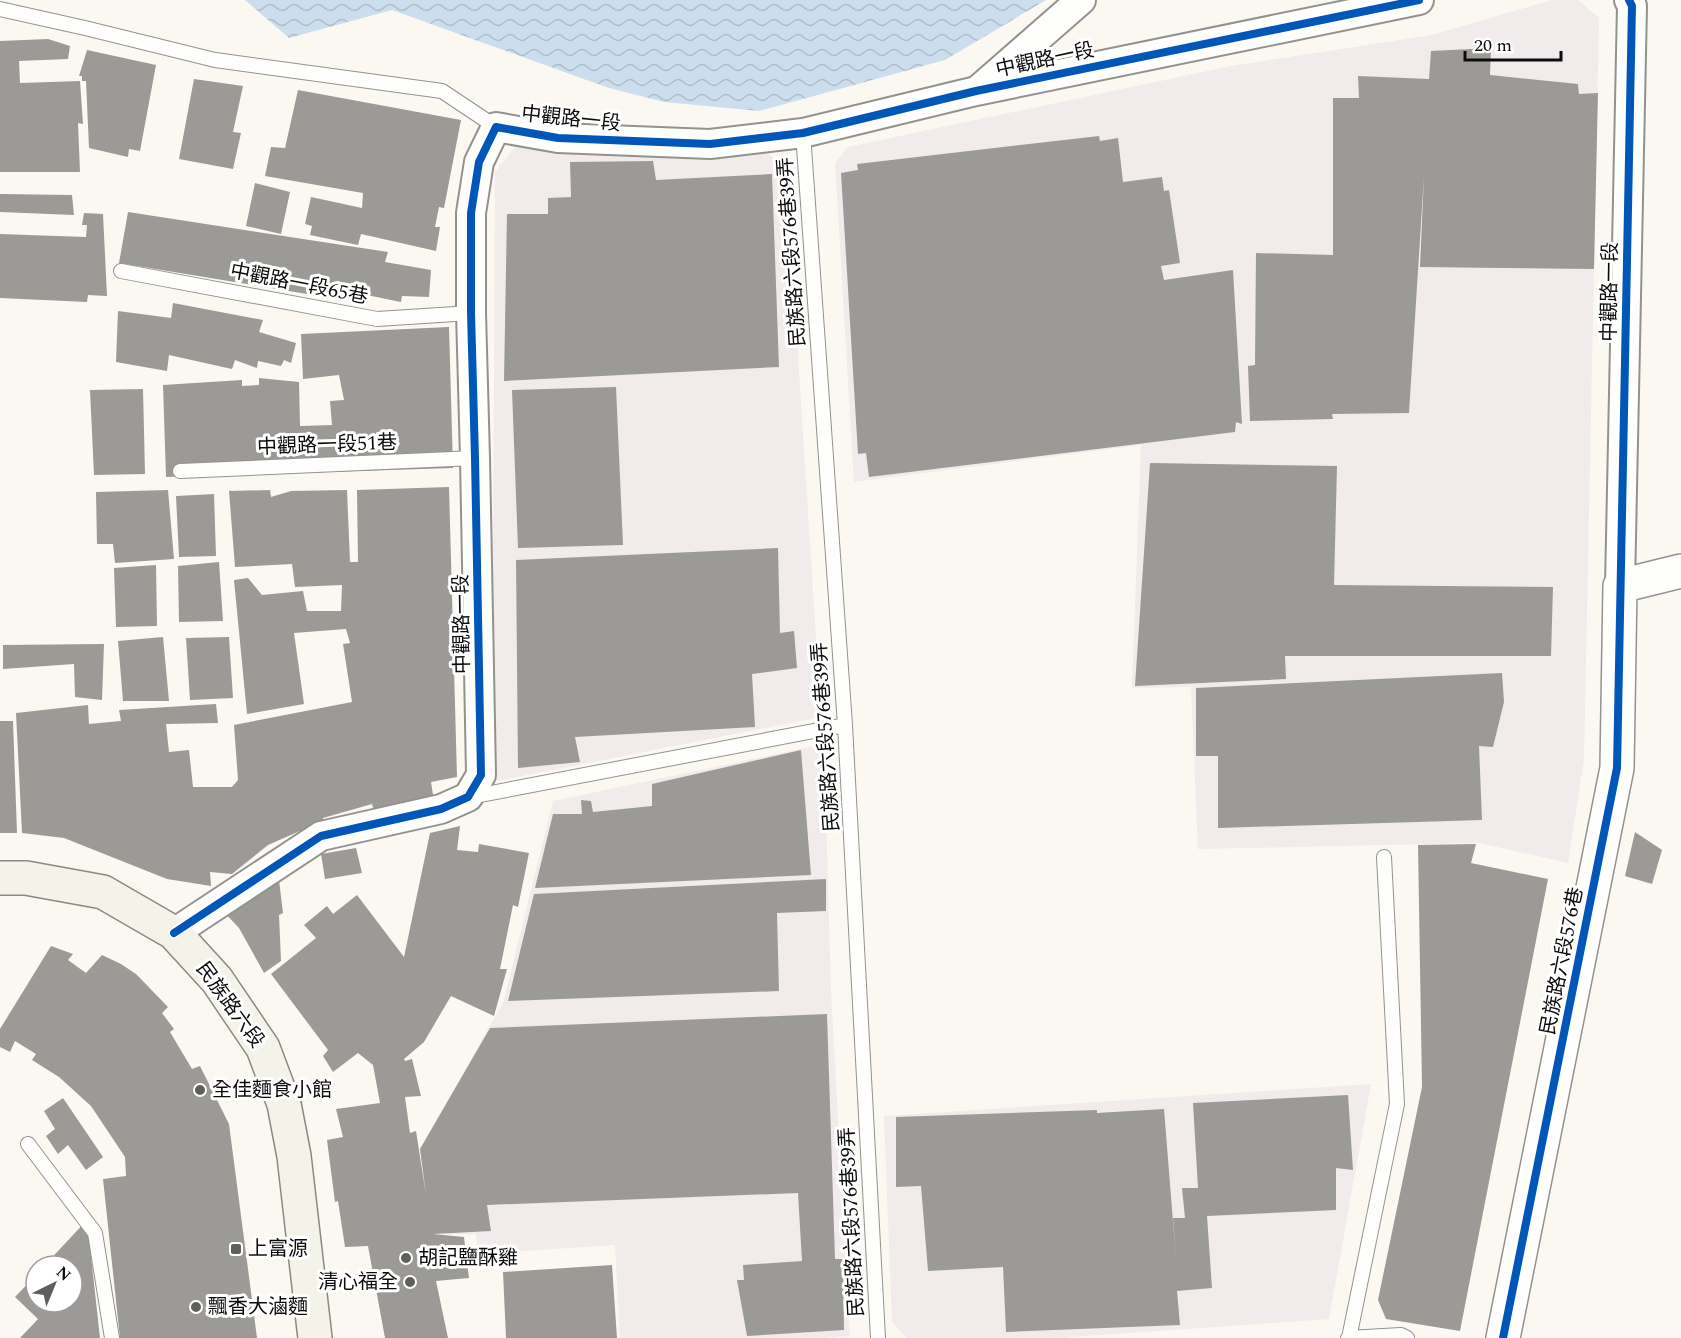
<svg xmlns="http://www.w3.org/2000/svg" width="1681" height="1338" viewBox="0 0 1681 1338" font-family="Spectral,'Noto Sans TC',serif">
<defs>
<pattern id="water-waves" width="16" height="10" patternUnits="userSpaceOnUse" patternTransform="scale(1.5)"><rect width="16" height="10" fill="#ccdeee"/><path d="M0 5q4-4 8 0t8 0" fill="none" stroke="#aebdcb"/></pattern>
</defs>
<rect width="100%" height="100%" fill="#faf8f0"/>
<path fill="#f1ebec" d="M 1552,0 L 1578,0 L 1599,18 L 1584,759 L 1568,863 L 1479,843 L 1198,849 L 1191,687 L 1132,688 L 1141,445 L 854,482 L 835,163 L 848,147 L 1231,66 L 1432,35 Z
M 516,146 L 765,151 L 786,166 L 821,717 L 492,782 L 495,172 Z
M 824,744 L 831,992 L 850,1336 L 826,1338 L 620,1338 L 615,1245 L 478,1254 L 476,1234 L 433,1234 L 420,1149 L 503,1003 L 553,801 Z
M 1371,1084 L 1329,1319 L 1059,1338 L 906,1338 L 892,1321 L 884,1116 Z"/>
<path fill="url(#water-waves)" d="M 245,0 L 1046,0 L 945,60 L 759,111 L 664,102 L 609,88 L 392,10 L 289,38 Z"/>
<path fill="#9c9a96" d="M 48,39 L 70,46 L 68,59 L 19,61 L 20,83 L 80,81 L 83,124 L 78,123 L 80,172 L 0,172 L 0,41 Z
M 1491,48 L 1490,75 L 1578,84 L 1579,94 L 1598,93 L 1594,269 L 1420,267 L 1424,176 L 1409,413 L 1332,414 L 1333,419 L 1250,421 L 1248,366 L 1255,365 L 1256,253 L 1333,255 L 1333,98 L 1359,98 L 1358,76 L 1429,79 L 1431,51 Z
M 87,50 L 156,65 L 140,151 L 129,149 L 128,157 L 89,148 L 86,81 L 82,81 L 82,76 L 79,76 Z
M 194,79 L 243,86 L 233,132 L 241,133 L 233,169 L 179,159 Z
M 298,90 L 461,120 L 444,208 L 439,207 L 435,227 L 440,227 L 436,251 L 361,234 L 358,245 L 310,235 L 312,226 L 305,224 L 311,197 L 362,208 L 363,193 L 265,176 L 271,147 L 285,148 Z
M 1099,136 L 1100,141 L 1118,138 L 1123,182 L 1162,177 L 1164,191 L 1169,190 L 1180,263 L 1161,266 L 1164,280 L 1233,270 L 1242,424 L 1236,422 L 1235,432 L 869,477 L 866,453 L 858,454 L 841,173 L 858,170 L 857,164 Z
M 653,161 L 656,180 L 772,174 L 779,367 L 504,381 L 507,214 L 548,214 L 548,198 L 571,197 L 570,162 Z
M 255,183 L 290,192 L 281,234 L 246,226 Z
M 0,194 L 72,195 L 74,215 L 0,212 Z
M 128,212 L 388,252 L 385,262 L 431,270 L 429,297 L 402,296 L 401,302 L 357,293 L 355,300 L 307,294 L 119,263 Z
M 84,213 L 103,214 L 107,296 L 88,295 L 87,302 L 0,298 L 0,234 L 86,237 L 87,225 L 82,225 Z
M 173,303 L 263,320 L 259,332 L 296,343 L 291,363 L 284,360 L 281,366 L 258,361 L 257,368 L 235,360 L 232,369 L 169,355 L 167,371 L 116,362 L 118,311 L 171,318 Z
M 449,327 L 453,468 L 166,477 L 163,385 L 242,380 L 242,386 L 259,385 L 259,378 L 299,382 L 300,426 L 332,425 L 330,401 L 344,400 L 339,375 L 303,379 L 301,334 Z
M 616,387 L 623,545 L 518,548 L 512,390 Z
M 143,389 L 145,474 L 94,475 L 90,390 Z
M 1150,463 L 1337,466 L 1334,585 L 1553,587 L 1551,656 L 1285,656 L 1286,679 L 1135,686 Z
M 449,487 L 457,777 L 431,782 L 433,795 L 374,811 L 372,804 L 323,818 L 324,827 L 309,827 L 268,845 L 232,874 L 210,872 L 211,886 L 167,879 L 64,838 L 22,833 L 16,713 L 88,705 L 89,724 L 121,721 L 119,710 L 216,704 L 218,723 L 166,724 L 169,752 L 189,750 L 193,787 L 232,787 L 238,780 L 234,725 L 352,702 L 343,644 L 350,643 L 346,629 L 294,633 L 304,704 L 247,714 L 234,580 L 248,578 L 262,595 L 303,591 L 307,611 L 341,611 L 342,585 L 295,587 L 292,564 L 235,567 L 229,491 L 270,490 L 271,497 L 291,491 L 347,490 L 350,562 L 358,562 L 357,490 Z
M 168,490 L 174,559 L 115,563 L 113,544 L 97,544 L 96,492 Z
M 214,494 L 216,556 L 179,557 L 176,496 Z
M 778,548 L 780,633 L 794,631 L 797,668 L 752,674 L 755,727 L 575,737 L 580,762 L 518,768 L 516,560 Z
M 219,562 L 223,621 L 179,622 L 178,566 Z
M 156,565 L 157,626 L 116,627 L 114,568 Z
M 163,637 L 169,701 L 123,701 L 118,641 Z
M 229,637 L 233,698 L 190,700 L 186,638 Z
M 104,644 L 102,700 L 75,697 L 74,664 L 3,669 L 3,645 Z
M 1502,673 L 1504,702 L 1493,747 L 1479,746 L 1482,820 L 1218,828 L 1218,756 L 1196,756 L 1196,688 Z
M 0,721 L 13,721 L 17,833 L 0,833 Z
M 801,750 L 811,875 L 535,888 L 553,814 L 582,814 L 581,800 L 591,801 L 593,812 L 652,806 L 652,784 Z
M 460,826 L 457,850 L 478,852 L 479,844 L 529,853 L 518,907 L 513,905 L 500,969 L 507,969 L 494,1016 L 451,996 L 424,1042 L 404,1059 L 405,1061 L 412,1059 L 421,1096 L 405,1097 L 410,1133 L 416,1131 L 426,1195 L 420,1149 L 490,1028 L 827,1014 L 835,1259 L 843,1259 L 844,1330 L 747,1336 L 737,1280 L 744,1280 L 743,1265 L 802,1261 L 798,1193 L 487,1205 L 491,1231 L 433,1234 L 464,1237 L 469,1278 L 436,1281 L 448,1338 L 385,1338 L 368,1246 L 345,1247 L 338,1201 L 335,1202 L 327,1140 L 343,1137 L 336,1109 L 380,1103 L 373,1065 L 358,1053 L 333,1072 L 323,1056 L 328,1050 L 271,974 L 316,938 L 304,925 L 327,906 L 333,914 L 357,895 L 404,957 L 430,833 Z
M 1635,832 L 1662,850 L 1652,884 L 1625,876 Z
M 1476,844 L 1471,863 L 1548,879 L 1460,1331 L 1386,1319 L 1378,1300 L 1422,1087 L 1418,845 Z
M 356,848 L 362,873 L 325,879 L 321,854 Z
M 278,872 L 283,913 L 279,915 L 281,961 L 264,973 L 239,928 L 223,911 Z
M 826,879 L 826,911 L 777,913 L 779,991 L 508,1001 L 534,894 Z
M 51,946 L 73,954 L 68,960 L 86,973 L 102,955 L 121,964 L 136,974 L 168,1007 L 162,1013 L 174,1029 L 170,1032 L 192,1069 L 200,1066 L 229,1124 L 257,1338 L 120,1338 L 103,1179 L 126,1176 L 125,1157 L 91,1106 L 59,1077 L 32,1060 L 36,1054 L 15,1041 L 10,1052 L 0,1047 L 0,1029 Z
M 1348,1095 L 1353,1170 L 1336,1168 L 1336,1210 L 1207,1216 L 1212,1288 L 1177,1291 L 1180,1325 L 1006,1332 L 1003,1267 L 928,1271 L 921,1186 L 896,1187 L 896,1117 L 1097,1110 L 1097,1113 L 1164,1109 L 1176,1259 L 1173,1218 L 1185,1218 L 1182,1188 L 1198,1188 L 1193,1103 Z
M 63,1098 L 103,1157 L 86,1170 L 68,1145 L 58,1154 L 46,1136 L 55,1129 L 44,1111 Z
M 87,1220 L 100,1338 L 20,1338 L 38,1319 L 15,1297 L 36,1275 L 36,1302 L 72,1302 L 72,1266 L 44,1266 Z
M 612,1265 L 617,1338 L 506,1338 L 503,1272 Z"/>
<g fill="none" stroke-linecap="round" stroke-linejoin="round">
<g stroke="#93928f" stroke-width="16">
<path id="service" d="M 0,9 L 85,28 L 215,60 L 442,91 L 496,127
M 803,133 L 845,725 L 878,1338
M 121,271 L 377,319 L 471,313
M 180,471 L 475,458
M 470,797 L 845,725
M 28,1144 L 95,1233 L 112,1338
M 1348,1338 L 1401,1335 L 1407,1338
M 1349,1338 L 1397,1104 L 1384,857"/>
</g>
<g stroke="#93928f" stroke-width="32">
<path id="minor" d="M 978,90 L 1081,0
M 1620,586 L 1632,6 L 1629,0
M 174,933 L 321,836 L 441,809 L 468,797 L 481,775 L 475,458 L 471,313 L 471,213 L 479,162 L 496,127 L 558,138 L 710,144 L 803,133 L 976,91 L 1419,0"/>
</g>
<g stroke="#93928f" stroke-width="36">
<path id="tertiary" d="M 1503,1338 L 1617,768 L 1620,586 L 1681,571"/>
</g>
<g stroke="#8a8985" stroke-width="36">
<path id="secondary" d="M 0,878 L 26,878 L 103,892 L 174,933 L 217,980 L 263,1048 L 284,1104 L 294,1156 L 315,1338"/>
</g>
<use href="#service" stroke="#fefefd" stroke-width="14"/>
<use href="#minor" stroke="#fefefd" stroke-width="28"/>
<use href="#tertiary" stroke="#fefefd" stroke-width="33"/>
<use href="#secondary" stroke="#f3f3ea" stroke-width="33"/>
<g stroke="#fff" stroke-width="11">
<path id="cycleway" d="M 174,933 L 321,836 L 441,809 L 468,797 L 481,775 L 475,458 L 471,313 L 471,213 L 479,162 L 496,127 L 558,138 L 710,144 L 803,133 L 976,91 L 1419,0
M 1503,1338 L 1617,768 L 1632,6 L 1629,0"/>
</g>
<use href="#cycleway" stroke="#0057b8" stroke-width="8"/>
</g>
<g fill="#5f5f5c" stroke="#fff" stroke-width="2">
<circle cx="200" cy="1090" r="6"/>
<rect x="230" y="1243" width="12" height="12" rx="3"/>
<circle cx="406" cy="1258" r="6"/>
<circle cx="410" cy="1282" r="6"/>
<circle cx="196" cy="1307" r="6"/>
</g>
<g text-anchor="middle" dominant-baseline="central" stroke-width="6" stroke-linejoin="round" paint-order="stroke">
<g font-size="20" fill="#0c0c0c" stroke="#fff">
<text transform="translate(1045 60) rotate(-12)">中觀路一段</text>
<text transform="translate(571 119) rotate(6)">中觀路一段</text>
<text transform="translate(792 252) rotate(-94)">民族路六段576巷39弄</text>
<text transform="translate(299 284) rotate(11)">中觀路一段65巷</text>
<text transform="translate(1610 292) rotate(-89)">中觀路一段</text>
<text transform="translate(327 445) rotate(-2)">中觀路一段51巷</text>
<text transform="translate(462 624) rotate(-91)">中觀路一段</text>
<text transform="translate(826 737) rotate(-94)">民族路六段576巷39弄</text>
<text transform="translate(1562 961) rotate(-79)">民族路六段576巷</text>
<text transform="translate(230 1005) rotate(54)">民族路六段</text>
<text transform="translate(852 1222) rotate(-93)">民族路六段576巷39弄</text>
</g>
<g font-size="20" fill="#0c0c0c" stroke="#fff" text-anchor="start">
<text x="212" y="1090">全佳麵食小館</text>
<text x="248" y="1249">上富源</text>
<text x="418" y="1258">胡記鹽酥雞</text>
<text x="398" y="1282" text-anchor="end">清心福全</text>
<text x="208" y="1307">飄香大滷麵</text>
</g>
</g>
<g transform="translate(54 1284) rotate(43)"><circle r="28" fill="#ffffff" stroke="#9e9e9e" stroke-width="1.5"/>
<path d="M0-4.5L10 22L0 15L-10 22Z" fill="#5f5f5c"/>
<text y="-9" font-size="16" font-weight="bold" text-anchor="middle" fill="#0c0c0c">N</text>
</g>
<path d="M1465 51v9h96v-9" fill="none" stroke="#0c0c0c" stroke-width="3"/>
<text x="1474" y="51" font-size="18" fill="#0c0c0c" stroke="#ffffff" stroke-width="4.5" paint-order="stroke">20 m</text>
</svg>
